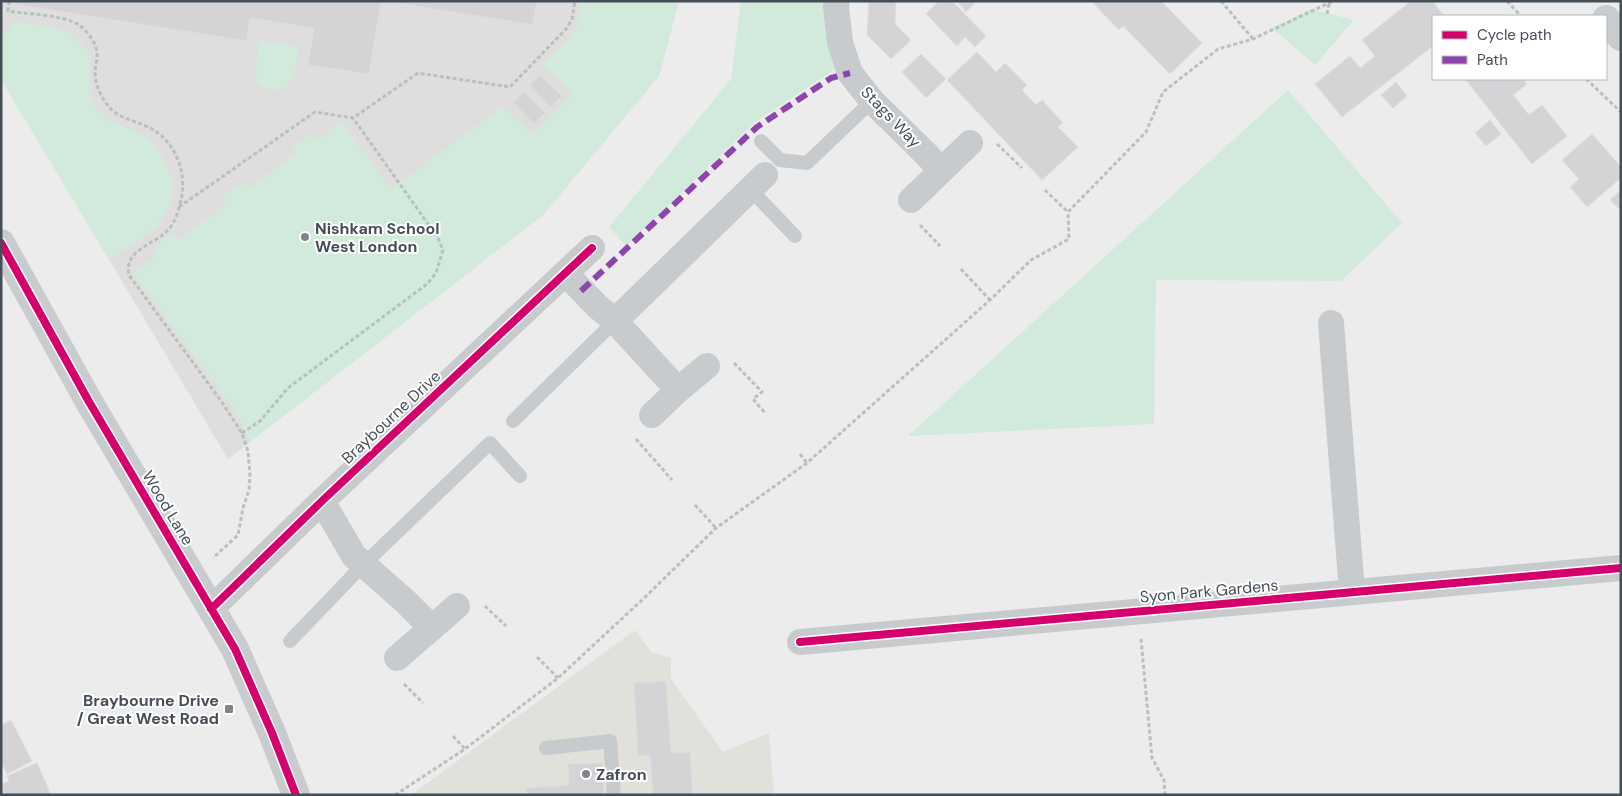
<svg xmlns="http://www.w3.org/2000/svg" width="1622" height="796" viewBox="0 0 1622 796" font-family="'DM Sans',sans-serif">
<rect width="100%" height="100%" fill="#edecec"/>
<path fill="#e2e0da" d="M 635,630 L 651,652 L 671,658 L 671,679 L 723,752 L 769,733 L 774,795 L 411,795 Z"/>
<path fill="#dfdddd" d="M 1,1 L 679,1 L 659,76 L 543,215 L 228,459 L 1,79 Z"/>
<path fill="#d2eadc" d="M 581,1 L 679,1 L 659,76 L 543,215 L 250,442 L 237,413 L 133,273 L 157,255 L 153,248 L 173,233 L 178,240 L 227,204 L 222,198 L 243,182 L 248,189 L 296,153 L 292,147 L 312,133 L 317,140 L 342,122 L 391,189 L 503,106 L 533,134 L 572,93 L 543,65 L 571,36 L 576,28 Z
M 741,1 L 829,1 L 840,66 L 754,123 L 626,246 L 609,227 L 731,79 Z
M 1311,9 L 1354,20 L 1315,65 L 1272,28 Z
M 12,21 C 40,25 89,27 90,66 C 90,86 85,95 100,112 C 112,126 129,126 143,135 C 173,155 183,201 156,227 C 143,240 125,250 109,260 L 1,79 L 1,34 L 11,29 Z
M 259,40 L 299,47 C 296,63 296,91 273,90 C 264,90 259,84 255,77 Z
M 1288,90 L 1402,223 L 1341,281 L 1156,280 L 1154,424 L 908,436 Z"/>
<path fill="#d4d4d6" stroke="#dededf" d="M 15,1 L 381,1 L 369,74 L 308,65 L 314,28 L 250,18 L 247,41 L 14,4 Z
M 385,1 L 537,1 L 533,25 Z
M 869,1 L 896,1 L 895,24 L 911,40 L 891,59 L 867,35 Z
M 939,1 L 952,1 L 986,36 L 975,47 L 965,37 L 957,46 L 926,14 Z
M 957,1 L 977,1 L 966,12 Z
M 1091,1 L 1161,1 L 1202,43 L 1170,74 L 1123,26 L 1119,30 Z
M 1411,1 L 1432,1 L 1444,16 L 1433,16 L 1433,46 L 1342,117 L 1315,84 L 1350,56 L 1360,68 L 1375,56 L 1362,40 Z
M 977,52 L 996,72 L 1005,63 L 1027,85 L 1022,90 L 1036,105 L 1042,100 L 1063,123 L 1058,127 L 1078,147 L 1042,180 L 947,80 Z
M 921,54 L 946,79 L 926,98 L 902,72 Z
M 540,75 L 562,96 L 551,107 L 530,85 Z
M 1465,79 L 1523,79 L 1527,84 L 1513,95 L 1529,115 L 1542,105 L 1567,136 L 1532,164 Z
M 1396,82 L 1407,96 L 1393,108 L 1381,95 Z
M 524,92 L 545,113 L 534,124 L 513,102 Z
M 1490,120 L 1501,134 L 1486,146 L 1475,133 Z
M 1592,134 L 1621,167 L 1621,178 L 1587,207 L 1570,187 L 1579,179 L 1562,160 Z
M 1621,190 L 1621,211 L 1610,200 Z
M 666,681 L 671,753 L 690,752 L 693,795 L 653,795 L 650,755 L 638,756 L 634,683 Z
M 11,720 L 32,761 L 7,774 L 3,765 L 1,766 L 1,725 Z
M 37,763 L 51,795 L 1,795 L 1,785 L 9,781 L 7,776 Z
M 602,763 L 604,795 L 527,795 L 526,788 L 569,785 L 568,764 Z"/>
<g fill="none" stroke-linecap="round" stroke-linejoin="round">
<path stroke="#b7c1be" stroke-width="3" stroke-dasharray="4 2.5" stroke-linecap="butt" d="M 9,1 L 8,11 C 25,14 66,15 79,25 C 87,31 96,42 97,53 C 98,59 95,66 95,72 C 95,85 102,100 111,109 C 120,118 135,121 146,126 C 172,137 186,166 182,195 C 180,206 176,222 168,230 C 154,245 123,250 129,275 L 221,401 L 242,433 L 248,451 L 250,474 L 249,490 L 243,508 L 238,535 L 213,558
M 1221,1 L 1253,39
M 1507,1 L 1521,16
M 1327,14 L 1329,4
M 1586,79 L 1621,112
M 997,144 L 1022,168
M 1045,190 L 1068,212
M 179,207 L 315,112 L 353,118 L 418,73 L 510,87 L 566,29 L 572,19 L 575,1
M 920,225 L 940,246
M 961,269 L 990,300
M 734,363 L 762,392 L 753,399 L 765,413
M 242,433 L 260,421 L 288,388 L 427,284 L 436,273 L 443,250 L 438,238 L 353,118
M 636,439 L 672,480
M 800,454 L 807,463
M 695,505 L 716,528
M 485,606 L 506,626
M 1141,639 L 1152,758 L 1164,780 L 1165,795
M 537,657 L 558,678
M 404,684 L 423,703
M 453,736 L 465,749
M 395,795 L 465,749 L 558,678 L 642,600 L 716,528 L 807,463 L 990,300 L 1031,260 L 1069,239 L 1068,212 L 1146,132 L 1163,92 L 1218,49 L 1253,39 L 1333,1"/>
<path stroke="#c8cbcd" stroke-width="14" d="M 761,141 L 780,160 L 807,163 L 872,101
M 750,189 L 795,236
M 513,421 L 615,321
M 290,641 L 363,565 L 490,443 L 520,476
M 546,748 L 610,741 L 614,795"/>
<path stroke="#c8cbcd" stroke-width="26" d="M 837,1 L 836,7 L 840,42 L 850,73 L 872,101 L 925,153 L 941,170
M 911,200 L 970,143
M 565,273 L 598,307 L 615,321 L 678,390
M 615,321 L 765,175
M 1331,323 L 1352,592
M 652,415 L 678,390 L 707,366
M 322,501 L 354,556 L 406,602 L 432,628
M 211,609 L 322,501 L 592,248
M 800,642 L 1621,568
M 397,658 L 457,606"/>
<path stroke="#c9ccce" stroke-width="28" d="M 1606,19 L 1621,37
M 1,243 L 88,400 L 235,649 L 272,733 L 296,795"/>
<path stroke="#8e44ad" stroke-width="6" stroke-dasharray="12 6" stroke-linecap="butt" d="M 581,291 L 757,127 L 831,78 L 850,73"/>
<g stroke="#fff" stroke-width="11">
<path id="cycleway" d="M 1,243 L 88,400 L 235,649 L 272,733 L 296,795
M 211,609 L 322,501 L 592,248
M 800,642 L 1621,568"/>
</g>
<use href="#cycleway" stroke="#d6006c" stroke-width="8"/>
</g>
<g fill="#80858b" stroke="#fff" stroke-width="2">
<circle cx="305" cy="237" r="5"/>
<rect x="224" y="704" width="10" height="10" rx="2.5"/>
<circle cx="586" cy="774" r="5"/>
</g>
<g text-anchor="middle" dominant-baseline="central" stroke-width="4" stroke-linejoin="round" paint-order="stroke">
<g font-size="16" fill="#454e57" stroke="#fff">
<text transform="translate(891 117) rotate(46)">Stags Way</text>
<text transform="translate(391 417) rotate(-43)">Braybourne Drive</text>
<text transform="translate(168 508) rotate(59)">Wood Lane</text>
<text transform="translate(1209 591) rotate(-5)">Syon Park Gardens</text>
</g>
<g font-size="16" font-weight="bold" fill="#454e57" stroke="#fff" text-anchor="start">
<text x="315" y="228">Nishkam School<tspan x="315" dy="18">West London</tspan></text>
<text x="219" y="700" text-anchor="end">Braybourne Drive<tspan x="219" dy="18">/ Great West Road</tspan></text>
<text x="596" y="774">Zafron</text>
</g>
</g>
<rect width="1622" height="796" fill="none" stroke="#454e57" stroke-width="5"/>
<rect x="1432" y="15" width="175" height="65" fill="#ffffff" stroke="#b5b8bc"/>
<rect x="1442" y="31" width="25" height="8" fill="#d6006c" stroke="#b5b8bc"/>
<text x="1477" y="40" font-size="15" fill="#454e57">Cycle path</text>
<rect x="1442" y="56" width="25" height="8" fill="#8e44ad" stroke="#b5b8bc"/>
<text x="1477" y="65" font-size="15" fill="#454e57">Path</text>
</svg>
